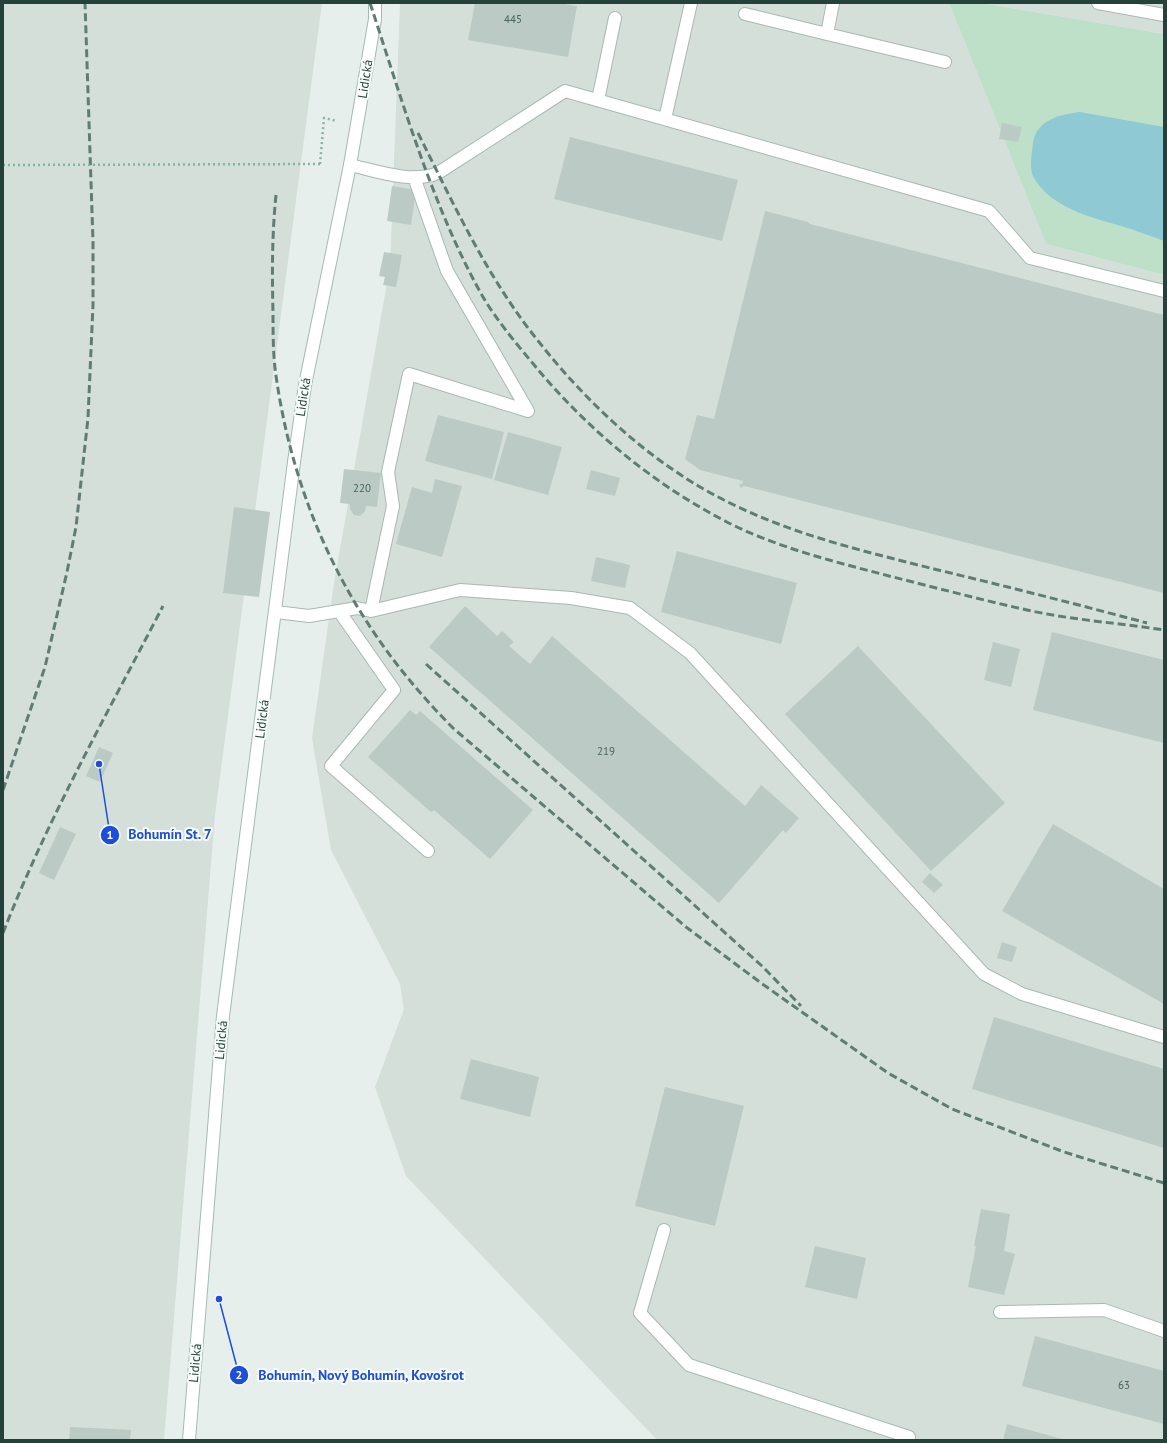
<svg xmlns="http://www.w3.org/2000/svg" width="1167" height="1443" viewBox="0 0 1167 1443" font-family="'PT Sans',sans-serif">
<rect width="100%" height="100%" fill="#e6efeb"/>
<path fill="#d4dfda" d="M 3,3 L 322,3 L 215,815 L 164,1440 L 3,1440 Z
M 400,3 L 949,3 L 1046,244 L 1164,275 L 1164,1440 L 657,1440 L 406,1176 L 375,1087 L 404,1009 L 400,984 L 331,850 L 312,738 L 334,583 L 390,266 Z
M 982,3 L 1164,3 L 1164,34 Z"/>
<path fill="#bfe0c8" d="M 949,3 L 982,3 L 1164,34 L 1164,275 L 1046,244 Z"/>
<path fill="#8ec9d4" d="M 1080,112 L 1164,127 L 1164,241 C 1150,236 1135,230 1121,226 C 1090,217 1049,207 1033,176 C 1029,167 1032,153 1033,143 C 1036,120 1061,114 1080,112 Z"/>
<path fill="#bbcac4" d="M 475,3 L 558,3 L 577,6 L 568,57 L 468,40 Z
M 1002,123 L 1022,127 L 1018,142 L 999,139 Z
M 570,137 L 738,180 L 722,241 L 554,199 Z
M 392,186 L 416,190 L 411,225 L 387,221 Z
M 765,211 L 808,222 L 810,224 L 1164,315 L 1164,593 L 744,486 L 741,488 L 739,485 L 743,483 L 743,481 L 700,470 L 685,459 L 697,415 L 714,419 Z
M 384,252 L 402,255 L 396,287 L 383,285 L 385,277 L 379,276 Z
M 438,415 L 504,432 L 492,479 L 425,461 Z
M 508,432 L 562,447 L 548,495 L 494,480 Z
M 344,469 L 381,473 L 377,507 L 366,506 L 365,511 L 360,516 L 354,515 L 350,509 L 350,504 L 340,503 Z
M 591,470 L 620,478 L 615,496 L 586,489 Z
M 435,479 L 462,486 L 442,557 L 396,544 L 412,487 L 432,493 Z
M 234,507 L 270,512 L 259,597 L 223,593 Z
M 677,551 L 797,583 L 781,644 L 661,612 Z
M 596,557 L 630,565 L 625,588 L 591,581 Z
M 465,606 L 497,636 L 502,631 L 514,642 L 509,646 L 530,664 L 552,636 L 745,806 L 761,785 L 799,818 L 786,833 L 783,830 L 719,903 L 429,647 Z
M 1052,632 L 1164,660 L 1164,743 L 1033,710 Z
M 993,642 L 1020,649 L 1011,687 L 984,680 Z
M 858,646 L 1005,803 L 931,871 L 785,714 Z
M 410,710 L 416,715 L 420,711 L 533,810 L 490,859 L 434,810 L 431,812 L 368,757 Z
M 99,747 L 113,753 L 100,782 L 86,776 Z
M 1053,824 L 1164,889 L 1164,1004 L 1002,911 Z
M 60,827 L 76,834 L 54,880 L 39,873 Z
M 930,873 L 943,885 L 934,893 L 922,882 Z
M 1002,942 L 1017,947 L 1012,962 L 997,958 Z
M 994,1017 L 1164,1069 L 1164,1148 L 972,1089 Z
M 471,1059 L 539,1077 L 530,1117 L 460,1099 Z
M 665,1087 L 744,1106 L 715,1226 L 635,1206 Z
M 981,1209 L 1010,1214 L 1004,1251 L 1015,1254 L 1004,1295 L 968,1287 L 976,1246 L 974,1246 Z
M 815,1246 L 866,1258 L 857,1299 L 805,1287 Z
M 1035,1336 L 1164,1371 L 1164,1424 L 1022,1386 Z
M 1007,1424 L 1066,1440 L 1003,1440 Z
M 70,1427 L 131,1430 L 130,1440 L 69,1440 Z"/>
<g fill="none" stroke-linecap="round" stroke-linejoin="round">
<g stroke="#a8b8b2" stroke-width="14">
<path id="lane" d="M 745,14 L 827,34 L 833,3
M 827,34 L 945,62
M 598,100 L 615,18
M 665,119 L 691,3
M 350,165 C 377,171 412,184 438,173 L 565,91 L 989,211 L 1030,258 L 1164,291
M 339,611 L 394,690 L 331,766 L 428,851
M 371,611 L 460,590 L 571,598 L 630,608 L 690,653 L 984,974 L 1022,994 L 1164,1037
M 276,612 L 309,616 L 357,608 L 371,611 L 393,506 L 388,472 L 409,374 L 528,411 L 447,271 L 414,177
M 664,1230 L 640,1313 L 689,1365 L 909,1437
M 1000,1312 L 1104,1310 L 1164,1331"/>
</g>
<g stroke="#a8b8b2" stroke-width="14">
<path id="street" d="M 1098,3 L 1164,15"/>
</g>
<g stroke="#a4bbb3" stroke-width="14">
<path id="secondary" d="M 189,1440 L 223,1016 L 294,462 L 305,385 L 350,165 L 375,19 L 375,3"/>
</g>
<path stroke="#86b3a5" stroke-width="2.5" stroke-dasharray="2 3" stroke-linecap="butt" d="M 320,164 L 324,118 L 337,121"/>
<use href="#lane" stroke="#fff" stroke-width="12"/>
<use href="#street" stroke="#fff" stroke-width="12"/>
<use href="#secondary" stroke="#fff" stroke-width="12"/>
<path stroke="#5f7d75" stroke-width="3" stroke-dasharray="8 4" stroke-linecap="butt" d="M 370,3 C 402,100 433,209 483,297 C 499,324 521,349 540,372 C 592,433 654,484 725,521 C 777,548 836,562 893,577 C 937,588 982,600 1027,610 C 1072,620 1119,623 1164,630
M 418,133 C 454,205 488,279 539,342 C 591,408 658,469 734,505 C 798,536 867,552 934,569 C 1005,586 1076,604 1147,623
M 276,195 C 272,234 272,273 273,313 C 273,334 273,355 276,376 C 296,515 356,631 454,729 L 686,927 L 761,983 L 888,1073 L 952,1109 L 1064,1152 L 1164,1183
M 426,664 L 762,966 L 801,1006
M 3,790 L 45,667 L 67,572 L 76,527 L 88,418 L 93,305 L 93,242 L 85,3
M 3,933 C 47,820 107,714 163,606"/>
<path stroke="#86b3a5" stroke-width="2.5" stroke-dasharray="2 3" stroke-linecap="butt" d="M 3,165 L 320,164"/>
</g>
<g text-anchor="middle" dominant-baseline="central" stroke-width="4" stroke-linejoin="round" paint-order="stroke">
<g font-size="11" fill="#4a645c">
<text x="513" y="19">445</text>
<text x="362" y="488">220</text>
<text x="606" y="751">219</text>
<text x="1124" y="1385">63</text>
</g>
<g font-size="13" fill="#24423a" stroke="#f7fbf9">
<text transform="translate(365 79) rotate(-81)">Lidická</text>
<text transform="translate(303 397) rotate(-81)">Lidická</text>
<text transform="translate(262 719) rotate(-83)">Lidická</text>
<text transform="translate(221 1040) rotate(-85)">Lidická</text>
<text transform="translate(195 1363) rotate(-85)">Lidická</text>
</g>
</g>
<path fill="none" stroke="#1d4ed8" stroke-width="1.5" d="M99 764L110 835M219 1299L239 1375"/>
<g fill="#1d4ed8" stroke="#f7fbf9" stroke-width="1.5">
<circle cx="99" cy="764" r="4"/>
<circle cx="219" cy="1299" r="4"/>
<circle cx="110" cy="835" r="10"/>
<circle cx="239" cy="1375" r="10"/>
</g>
<g font-size="12" text-anchor="middle" font-weight="bold" fill="#fff">
<text x="110" y="839">1</text>
<text x="239" y="1379">2</text>
</g>
<g font-size="14" text-anchor="middle" font-weight="bold" fill="#1d4ed8" stroke="#f7fbf9" stroke-width="4" stroke-linejoin="round" paint-order="stroke">
<text x="170" y="839">Bohumín St. 7</text>
<text x="361" y="1380">Bohumín, Nový Bohumín, Kovošrot</text>
</g>
<rect width="1167" height="1443" fill="none" stroke="#24423a" stroke-width="8"/>
</svg>
